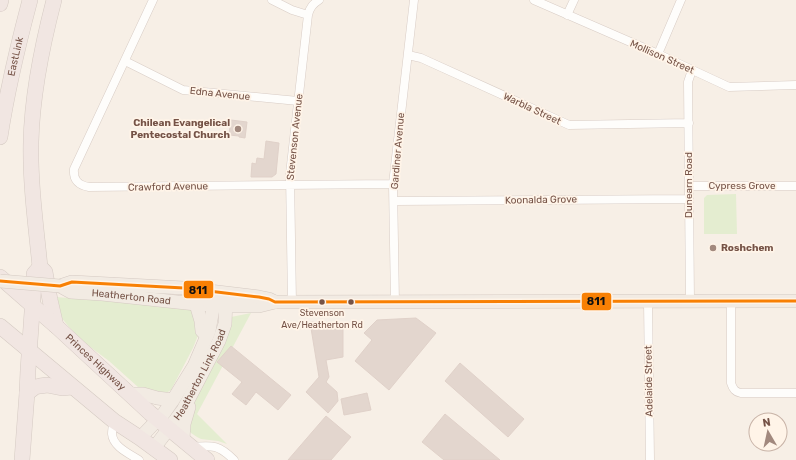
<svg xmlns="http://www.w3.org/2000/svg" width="796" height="460" viewBox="0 0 796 460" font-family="Rubik,sans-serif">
<rect width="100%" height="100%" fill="#f7efe6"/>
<path fill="#e4edd0" d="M 736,194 L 737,234 L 704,234 L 704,198 L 707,195 Z
M 55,297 L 184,306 L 190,309 L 194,312 L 199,333 L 193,348 L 171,390 L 163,395 L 146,391 L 138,387 L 109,361 L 85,343 L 69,327 L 60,316 Z
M 251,313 L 197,414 L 227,444 L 218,441 L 201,439 L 197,437 L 191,433 L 189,430 L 187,423 L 196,399 L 231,317 Z"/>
<path fill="#e3d6ce" stroke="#e0d1c9" d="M 231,120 L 247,122 L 245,138 L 239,137 L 239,136 L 229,135 Z
M 266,141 L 279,143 L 276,174 L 272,177 L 251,177 L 252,163 L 256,164 L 257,158 L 264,159 Z
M 416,318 L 436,333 L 389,390 L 355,361 L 372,340 L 364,333 L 377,320 Z
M 310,322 L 343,323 L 343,357 L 326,360 L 329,377 L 326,382 L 337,392 L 338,401 L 328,413 L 306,392 L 319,377 Z
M 231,346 L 291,395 L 278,410 L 256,392 L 246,405 L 232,394 L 242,382 L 217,362 Z
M 460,363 L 524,419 L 508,437 L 445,381 Z
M 367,393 L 371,410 L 344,415 L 341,399 Z
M 445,414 L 500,460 L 444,460 L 422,442 Z
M 326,416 L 351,437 L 331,460 L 288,460 Z"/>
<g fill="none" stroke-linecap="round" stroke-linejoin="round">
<g stroke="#d8ccc5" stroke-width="9">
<path id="street" d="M 153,0 L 74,169 C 73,180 78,185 89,187 L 393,184
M 272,0 L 292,10 L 308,15
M 534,0 L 658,54 L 729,87 L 796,85
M 567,15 L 574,0
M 658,54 L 681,0
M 408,55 L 421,58 L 569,125 L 689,123
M 125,61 L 183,90 L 298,101
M 689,186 L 796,186
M 394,201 L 689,199
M 648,301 L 650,460
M 690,301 L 688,82 L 692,70
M 731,301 L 731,383 C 733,389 735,392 741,393 L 796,393
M 292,303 L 290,174 L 308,15 C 310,7 313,4 319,0
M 395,303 L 393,184 L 414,0
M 114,421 C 113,425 112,430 112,434 C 113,447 130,454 139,460
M 192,447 C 213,445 219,445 234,460"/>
</g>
<g stroke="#d5cac3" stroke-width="14">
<g id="primary">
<path id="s1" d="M 60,286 L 71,292 L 102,294 L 196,304 L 225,306 L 259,306 L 275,302 L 796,301"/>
<path d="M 60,286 L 72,282 L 184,288 L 259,297 L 269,299 L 275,302"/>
<path d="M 196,304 L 201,321 L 202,331 L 207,336"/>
<path d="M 130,394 L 143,394 L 157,398 L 173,400"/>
<path d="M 140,438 L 164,413 L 173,400 L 194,366 L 209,331 L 215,297"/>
<path d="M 183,439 L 184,424 L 189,407"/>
<path id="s2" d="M 154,448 L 183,410 L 219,341 L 225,324 L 226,299"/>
</g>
</g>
<g stroke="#d5cac3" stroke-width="16">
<g id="highway">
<path d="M 54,0 C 42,46 32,94 31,142 C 30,184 36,226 40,267 L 45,272 L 50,300 L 56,326"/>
<path d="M 0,4 L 1,0"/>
<path id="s3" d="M 0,137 C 7,91 18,45 30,0"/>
<path id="s4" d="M 0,277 L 56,326 L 150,413 L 207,460"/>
<path d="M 0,326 L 114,421 L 140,438 L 170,460"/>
<path d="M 27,393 L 35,387 L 40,386 L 47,385 L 62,388 L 72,387"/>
<path d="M 22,460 L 27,393 L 28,370 L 34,283 L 34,274 L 40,267"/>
</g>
</g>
<use href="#street" stroke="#fefdfb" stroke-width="8"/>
<use href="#primary" stroke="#f2ebe3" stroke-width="13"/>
<use href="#highway" stroke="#f1e6e2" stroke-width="15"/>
<g stroke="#d5cac3" stroke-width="14" stroke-linecap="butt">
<path id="primary-bridge" d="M 0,281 L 60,286"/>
</g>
<use href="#primary-bridge" stroke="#f2ebe3" stroke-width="13"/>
<g stroke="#fff4e8" stroke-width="6">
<path id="bus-1" d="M 0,281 L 60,286 L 72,282 L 184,288 L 259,297 L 269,299 L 275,302 L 796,301"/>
</g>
<use href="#bus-1" stroke="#f88004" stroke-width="3"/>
</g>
<g fill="#a2897e" stroke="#fff4e8" stroke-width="1.5">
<circle cx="238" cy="129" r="4"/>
<circle cx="713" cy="248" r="4"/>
</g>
<g fill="#755246" stroke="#fff4e8" stroke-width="1.5">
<circle cx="322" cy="302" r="3.5"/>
<circle cx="351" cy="302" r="3.5"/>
</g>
<g text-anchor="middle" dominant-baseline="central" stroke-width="3.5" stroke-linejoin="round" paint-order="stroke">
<g font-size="9" fill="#755246" stroke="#fff4e8">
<text x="322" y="313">Stevenson<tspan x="322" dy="12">Ave/Heatherton Rd</tspan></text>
</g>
<g font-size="10" fill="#755246" stroke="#fff4e8">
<text stroke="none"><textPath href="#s3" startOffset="82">EastLink</textPath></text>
<text transform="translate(662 57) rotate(24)">Mollison Street</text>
<text transform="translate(220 94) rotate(6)">Edna Avenue</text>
<text transform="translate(532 109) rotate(25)">Warbla Street</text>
<text transform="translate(295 137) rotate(-84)">Stevenson Avenue</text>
<text transform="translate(398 151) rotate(-85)">Gardiner Avenue</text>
<text transform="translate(689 185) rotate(-90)">Dunearn Road</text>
<text x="742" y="186">Cypress Grove</text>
<text transform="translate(168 187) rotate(-1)">Crawford Avenue</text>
<text transform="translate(541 200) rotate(-1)">Koonalda Grove</text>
<text stroke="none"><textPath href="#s1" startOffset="73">Heatherton Road</textPath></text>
<text stroke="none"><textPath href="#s4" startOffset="128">Princes Highway</textPath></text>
<text stroke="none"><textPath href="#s2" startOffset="87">Heatherton Link Road</textPath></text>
<text transform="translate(649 381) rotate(-91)">Adelaide Street</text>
</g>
<g font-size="10" font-weight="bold" fill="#755246" stroke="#fff4e8" text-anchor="end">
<text x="230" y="123">Chilean Evangelical<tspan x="230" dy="12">Pentecostal Church</tspan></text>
<text x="721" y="248" text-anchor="start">Roshchem</text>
</g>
</g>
<g stroke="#fff4e8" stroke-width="1.5">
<rect x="183" y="280" width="31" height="19" rx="4" fill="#f88004"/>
<rect x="581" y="292" width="31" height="19" rx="4" fill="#f88004"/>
</g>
<g font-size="11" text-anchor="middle" font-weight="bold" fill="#111">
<text x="198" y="294">811</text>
<text x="596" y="305">811</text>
</g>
<g transform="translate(768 432) rotate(351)"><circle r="19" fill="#fff4e8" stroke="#c8b3a7"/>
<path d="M0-3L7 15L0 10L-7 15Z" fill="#a2897e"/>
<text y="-6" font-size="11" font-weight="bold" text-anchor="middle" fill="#755246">N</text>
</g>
</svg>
